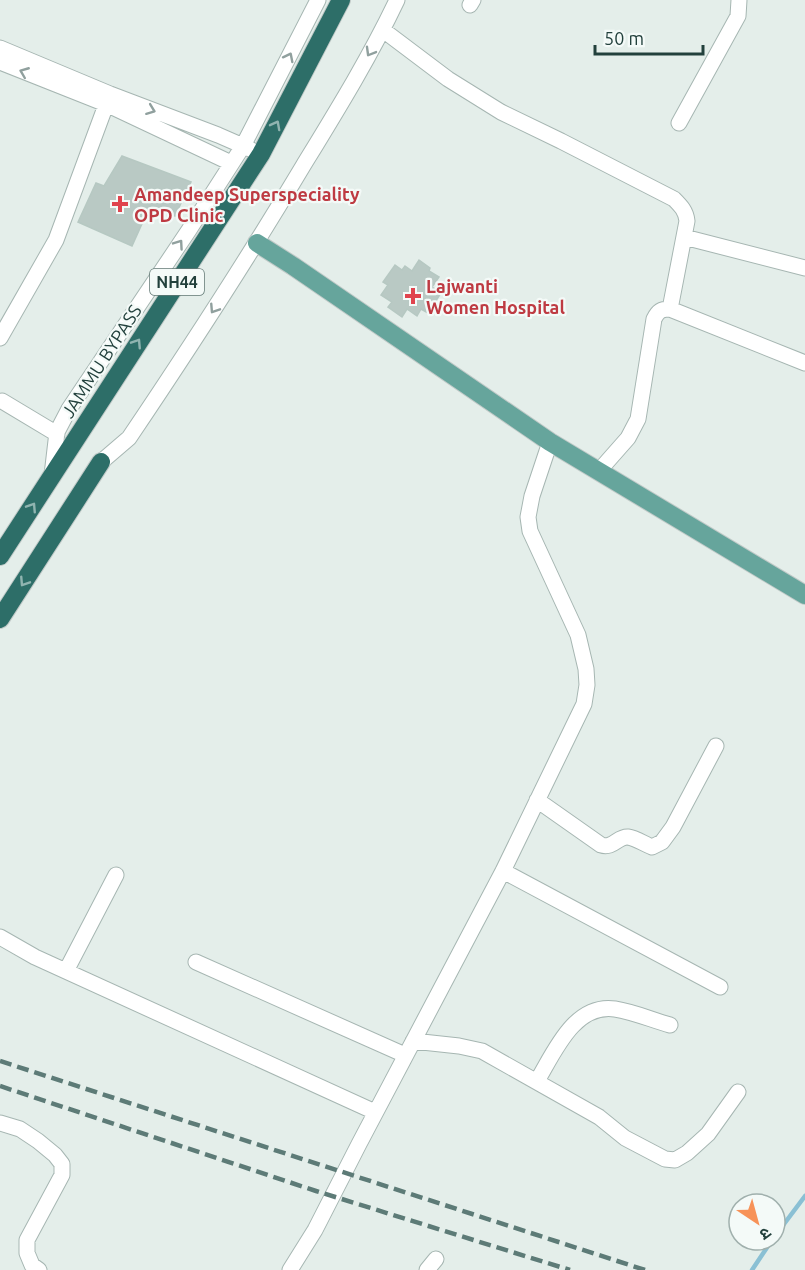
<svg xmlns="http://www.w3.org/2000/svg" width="805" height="1270" viewBox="0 0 805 1270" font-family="Ubuntu,'Noto Sans Devanagari',sans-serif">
<rect width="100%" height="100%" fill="#e4eeea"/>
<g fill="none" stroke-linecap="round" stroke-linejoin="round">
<path stroke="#8ac0d4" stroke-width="4.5" d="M 775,1236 L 805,1196
M 752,1270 L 772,1240"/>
</g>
<path fill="#b9c9c4" stroke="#b6c8c2" stroke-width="1.5" d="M 122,156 L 191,182 L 175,216 L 150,206 L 132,246 L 78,222 L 96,183 L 104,186 Z
M 419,260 L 430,268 L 429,271 L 439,277 L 432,287 L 441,293 L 428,313 L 421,309 L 417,316 L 407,309 L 402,317 L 388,307 L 392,302 L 381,295 L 388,285 L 383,282 L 395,265 L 402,270 L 405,266 L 412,271 Z"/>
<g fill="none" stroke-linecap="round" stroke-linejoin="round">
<g stroke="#a6b6b2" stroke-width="17">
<path id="minor" d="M 470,5 L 473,0
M 383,30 L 448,79 L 501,112 L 561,141 L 674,199 C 681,206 686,211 687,221 L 670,309
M 0,48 L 110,94 L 218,135 L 250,149
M 0,62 L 106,104 L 231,163
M 679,123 L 738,16 L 739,0
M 684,237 L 805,268
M 0,338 L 56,240 L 110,94
M 2,401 L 57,434
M 101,462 L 129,438 C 189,349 248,258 303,166 C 336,112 370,57 397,0
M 598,472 L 628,438 L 638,419 L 654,319 C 658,311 661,309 670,309 L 805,363
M 52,475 L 57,432 L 69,409 L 189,230 L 243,146 L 318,0
M 537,800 L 601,845 C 613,849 618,836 628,837 C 636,838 644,844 652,847 L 662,842 L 673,827 L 716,746
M 503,871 L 720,987
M 0,937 L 35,957 L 375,1112
M 196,962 L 405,1055
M 66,971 L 116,875
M 413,1041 L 459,1046 L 482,1051 L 599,1117 L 625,1138 L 665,1159 L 675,1160 L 687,1153 L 708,1134 L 738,1092
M 537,1081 C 554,1053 574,1003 615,1009 C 634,1012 652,1020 670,1025
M 0,1123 L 20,1129 L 38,1141 L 55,1155 L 62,1164 L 62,1175 L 27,1240 L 27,1253 L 32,1265 L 39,1270
M 290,1270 L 315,1230 L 359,1144 L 503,871 L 584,704 L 587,685 L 586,669 L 578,635 L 530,531 L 528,517 L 532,496 L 550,442
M 427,1270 L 436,1259"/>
</g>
<g stroke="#c1cac8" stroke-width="20">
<path id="major" d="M 257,243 L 293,266 L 550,442 L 805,595"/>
</g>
<g stroke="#c1cac8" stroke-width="20">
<path id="highway" d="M 0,556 L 261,154 L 341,0
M 0,619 L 101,462"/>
</g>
<use href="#minor" stroke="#fff" stroke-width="15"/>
<use href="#major" stroke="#66a59c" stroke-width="18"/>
<use href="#highway" stroke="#2d6e68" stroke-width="18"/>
<path stroke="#5d7b77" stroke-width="4.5" stroke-dasharray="12 6" stroke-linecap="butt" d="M 0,1061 L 645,1270
M 0,1086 L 316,1191 L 570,1270"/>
</g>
<defs><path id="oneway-chevron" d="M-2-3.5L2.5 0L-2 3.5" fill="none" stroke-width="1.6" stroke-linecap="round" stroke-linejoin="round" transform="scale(1.5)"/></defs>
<g stroke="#90a09e">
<use href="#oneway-chevron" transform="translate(370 52) rotate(120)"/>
<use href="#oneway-chevron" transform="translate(289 57) rotate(-63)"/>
<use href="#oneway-chevron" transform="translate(24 72) rotate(-158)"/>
<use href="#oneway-chevron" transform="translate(151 110) rotate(21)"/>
<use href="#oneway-chevron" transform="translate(179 244) rotate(-55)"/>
<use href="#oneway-chevron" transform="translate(214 309) rotate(123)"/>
</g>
<g stroke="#90b4b0">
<use href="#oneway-chevron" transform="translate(276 125) rotate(-62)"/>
<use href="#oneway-chevron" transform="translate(137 343) rotate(-57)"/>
<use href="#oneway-chevron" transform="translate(32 507) rotate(-57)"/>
<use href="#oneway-chevron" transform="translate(24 582) rotate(123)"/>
</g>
<g fill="#e0444e" stroke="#f4faf8" stroke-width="2">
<path d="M117 195h6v6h6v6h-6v6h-6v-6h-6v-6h6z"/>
<path d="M410 287h6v6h6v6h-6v6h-6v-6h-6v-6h6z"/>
</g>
<g text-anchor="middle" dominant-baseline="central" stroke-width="4.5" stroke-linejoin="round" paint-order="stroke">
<rect fill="#f4faf8" stroke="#617874" stroke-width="1.5" x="150" y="269" width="54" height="26" rx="4.5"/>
<g font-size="16" font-weight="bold" fill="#22403c">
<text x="177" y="282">NH44</text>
</g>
<g font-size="18" font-weight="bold" fill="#be3a42" stroke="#f4faf8" text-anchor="start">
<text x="134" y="194">Amandeep Superspeciality<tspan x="134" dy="21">OPD Clinic</tspan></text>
<text x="426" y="286">Lajwanti<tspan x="426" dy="21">Women Hospital</tspan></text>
</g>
<g font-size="18" fill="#22403c" stroke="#f4faf8">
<text transform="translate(101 361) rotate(-57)">JAMMU BYPASS</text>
</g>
</g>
<g transform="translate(757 1222) rotate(144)"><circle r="28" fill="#f4faf8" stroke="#a0b0ad" stroke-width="1.5"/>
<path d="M0-4.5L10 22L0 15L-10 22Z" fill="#f79258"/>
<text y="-9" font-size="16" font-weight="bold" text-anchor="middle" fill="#22403c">उ</text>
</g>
<path d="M595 45v9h108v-9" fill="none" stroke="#22403c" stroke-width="3"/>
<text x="604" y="45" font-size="18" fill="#22403c" stroke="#f4faf8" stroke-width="4.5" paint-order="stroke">50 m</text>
</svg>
